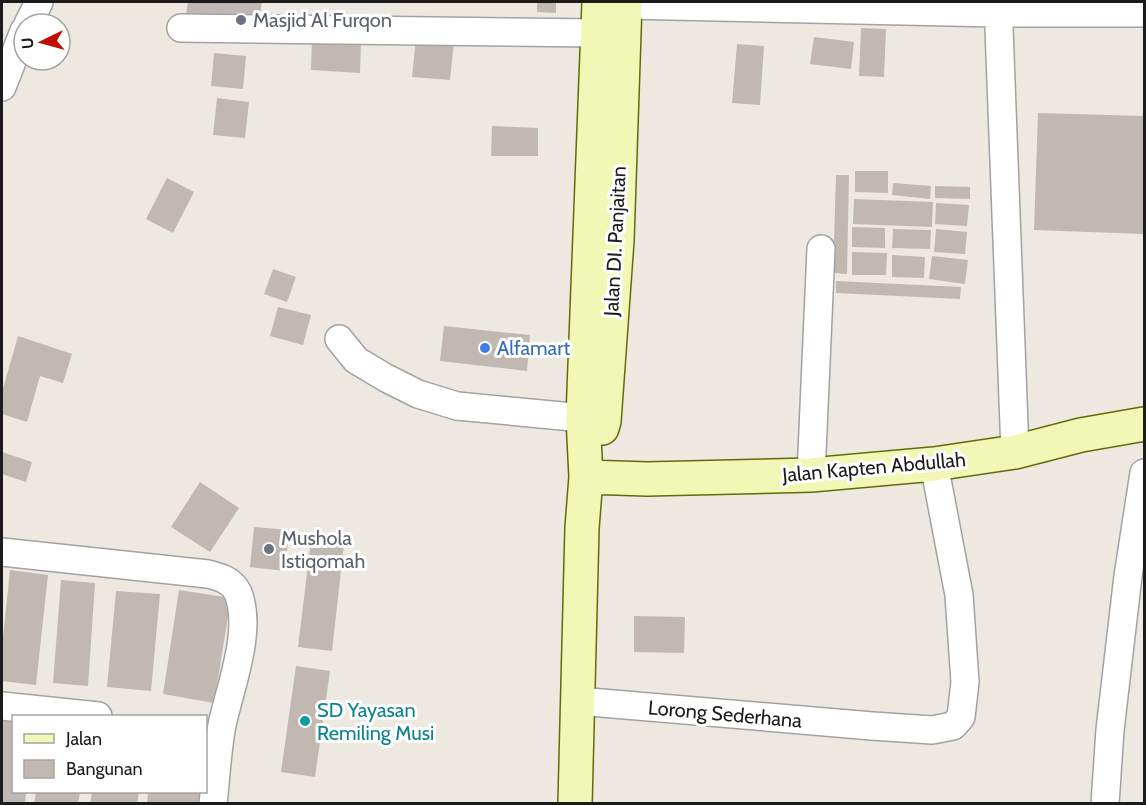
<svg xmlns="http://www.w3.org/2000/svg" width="1146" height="805" viewBox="0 0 1146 805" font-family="Cabin,sans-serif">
<rect width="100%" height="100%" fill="#ede9e1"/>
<path fill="#c1b8b1" d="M 188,2 L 262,2 L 258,26 L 186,14 Z
M 537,2 L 556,2 L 556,13 L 537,12 Z
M 861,28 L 886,29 L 884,77 L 859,76 Z
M 814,37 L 854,42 L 851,69 L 810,64 Z
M 416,38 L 454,42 L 450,80 L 412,77 Z
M 312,39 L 361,42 L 360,73 L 311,70 Z
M 737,44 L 764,46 L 760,105 L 732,103 Z
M 214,53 L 246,56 L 243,89 L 211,86 Z
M 217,98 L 249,102 L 245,138 L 213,135 Z
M 1038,113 L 1144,116 L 1144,234 L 1034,230 Z
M 492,126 L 538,128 L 538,156 L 491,156 Z
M 855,171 L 888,171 L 888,193 L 855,192 Z
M 836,175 L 849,175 L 847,274 L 833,273 Z
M 167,178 L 194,192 L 173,233 L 146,219 Z
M 893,183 L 931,186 L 930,199 L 892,195 Z
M 935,186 L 970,187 L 970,199 L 935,198 Z
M 854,199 L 933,202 L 932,227 L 853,224 Z
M 936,203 L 969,205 L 967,226 L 935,224 Z
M 852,227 L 885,228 L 885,248 L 852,247 Z
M 893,229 L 931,230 L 930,249 L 892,248 Z
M 936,229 L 967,232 L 965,254 L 934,252 Z
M 852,252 L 887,253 L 886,275 L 852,275 Z
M 892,255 L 925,257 L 924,278 L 892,277 Z
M 932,256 L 968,260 L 965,284 L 929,279 Z
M 273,269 L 296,277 L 287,302 L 264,294 Z
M 836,281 L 961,287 L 960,299 L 836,293 Z
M 278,307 L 311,315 L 303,345 L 270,336 Z
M 444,326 L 530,335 L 527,371 L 440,361 Z
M 18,336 L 72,354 L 63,383 L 40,376 L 27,422 L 2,414 L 2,392 Z
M 2,452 L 32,462 L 26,482 L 2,474 Z
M 200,482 L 239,508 L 210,552 L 171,527 Z
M 254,527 L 289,530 L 285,571 L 250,567 Z
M 311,540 L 344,544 L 332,651 L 298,647 Z
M 10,570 L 48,575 L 36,685 L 2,681 L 2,647 Z
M 61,580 L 95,583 L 88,686 L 53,683 Z
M 179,590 L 231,598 L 214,703 L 163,694 Z
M 116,591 L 160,594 L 151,691 L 107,687 Z
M 634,616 L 685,617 L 684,653 L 634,652 Z
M 296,666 L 330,671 L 315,777 L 281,772 Z
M 2,719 L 14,720 L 14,792 L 26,792 L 25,804 L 2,804 Z
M 36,792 L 80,792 L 78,804 L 34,804 Z
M 92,792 L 139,792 L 137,804 L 90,804 Z
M 148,792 L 202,792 L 201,804 L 147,804 Z"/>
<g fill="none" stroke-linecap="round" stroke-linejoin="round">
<g stroke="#a2a2a2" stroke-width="30">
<path id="minor" d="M 998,2 L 1015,452
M 625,5 L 997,13 L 1144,13
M 28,24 L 39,2
M 181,28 L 598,33
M 2,87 L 24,31
M 339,339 L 356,360 L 386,378 L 418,394 L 457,406 L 583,418
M 811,475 L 821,249
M 2,552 L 208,574 C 220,577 232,580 238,593 C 253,631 230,687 222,725 C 217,751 216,778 213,804
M 578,701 L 872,726 L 932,730 L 953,726 L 961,717 L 965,682 L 959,595 L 934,464
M 2,706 L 98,716
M 1105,804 L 1110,730 L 1128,576 L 1144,473"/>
</g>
<g stroke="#5e6d08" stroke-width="36">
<path id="secondary" d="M 602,428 L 604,421 L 617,240 L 625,2
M 586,477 L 647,479 L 811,475 L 934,464 L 1015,452 L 1081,435 L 1144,424
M 575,804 L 582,528 L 586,477 L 583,418 L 599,2"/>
</g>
<use href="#minor" stroke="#fff" stroke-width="27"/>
<use href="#secondary" stroke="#f1f7b5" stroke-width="33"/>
</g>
<g fill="#6b7280" stroke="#fff" stroke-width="2">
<circle cx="241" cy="20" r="6"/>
<circle cx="269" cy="549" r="6"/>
</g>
<circle fill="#3f7fe0" stroke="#fff" stroke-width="2" cx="485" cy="348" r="6"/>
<circle fill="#0f9aa8" stroke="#fff" stroke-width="2" cx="305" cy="721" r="6"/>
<g text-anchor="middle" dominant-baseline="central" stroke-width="6" stroke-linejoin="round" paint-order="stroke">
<g font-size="20" fill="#5b616d" stroke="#fff" text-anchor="start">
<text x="253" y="20">Masjid Al Furqon</text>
<text x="281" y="538">Mushola<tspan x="281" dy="23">Istiqomah</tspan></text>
</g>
<g font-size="20" fill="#1b1b1b" stroke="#fff">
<text transform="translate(615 241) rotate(-87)">Jalan DI. Panjaitan</text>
<text transform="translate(874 467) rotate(-5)">Jalan Kapten Abdullah</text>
<text transform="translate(725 714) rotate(5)">Lorong Sederhana</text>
</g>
<g font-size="20" fill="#366cbe" stroke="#fff" text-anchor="start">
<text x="497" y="348">Alfamart</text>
</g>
<g font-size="20" fill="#0d838f" stroke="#fff" text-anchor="start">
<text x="317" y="710">SD Yayasan<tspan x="317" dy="23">Remiling Musi</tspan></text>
</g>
</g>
<rect width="1146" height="805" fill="none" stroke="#1b1b1b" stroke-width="6"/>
<rect x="12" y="715" width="195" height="78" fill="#ffffff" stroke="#a4a4a4" stroke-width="1.5"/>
<rect x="24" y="734" width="30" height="9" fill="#f1f7b5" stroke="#a4a4a4" stroke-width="1.5"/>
<text x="66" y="745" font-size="18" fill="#1b1b1b">Jalan</text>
<rect x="24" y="760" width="30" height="18" fill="#c1b8b1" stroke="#a4a4a4" stroke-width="1.5"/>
<text x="66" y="775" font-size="18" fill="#1b1b1b">Bangunan</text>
<g transform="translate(42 42) rotate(265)"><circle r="28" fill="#ffffff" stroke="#a4a4a4" stroke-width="1.5"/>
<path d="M0-4.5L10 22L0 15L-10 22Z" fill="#c00e07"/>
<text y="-9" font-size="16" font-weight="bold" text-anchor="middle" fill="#1b1b1b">U</text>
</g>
</svg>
